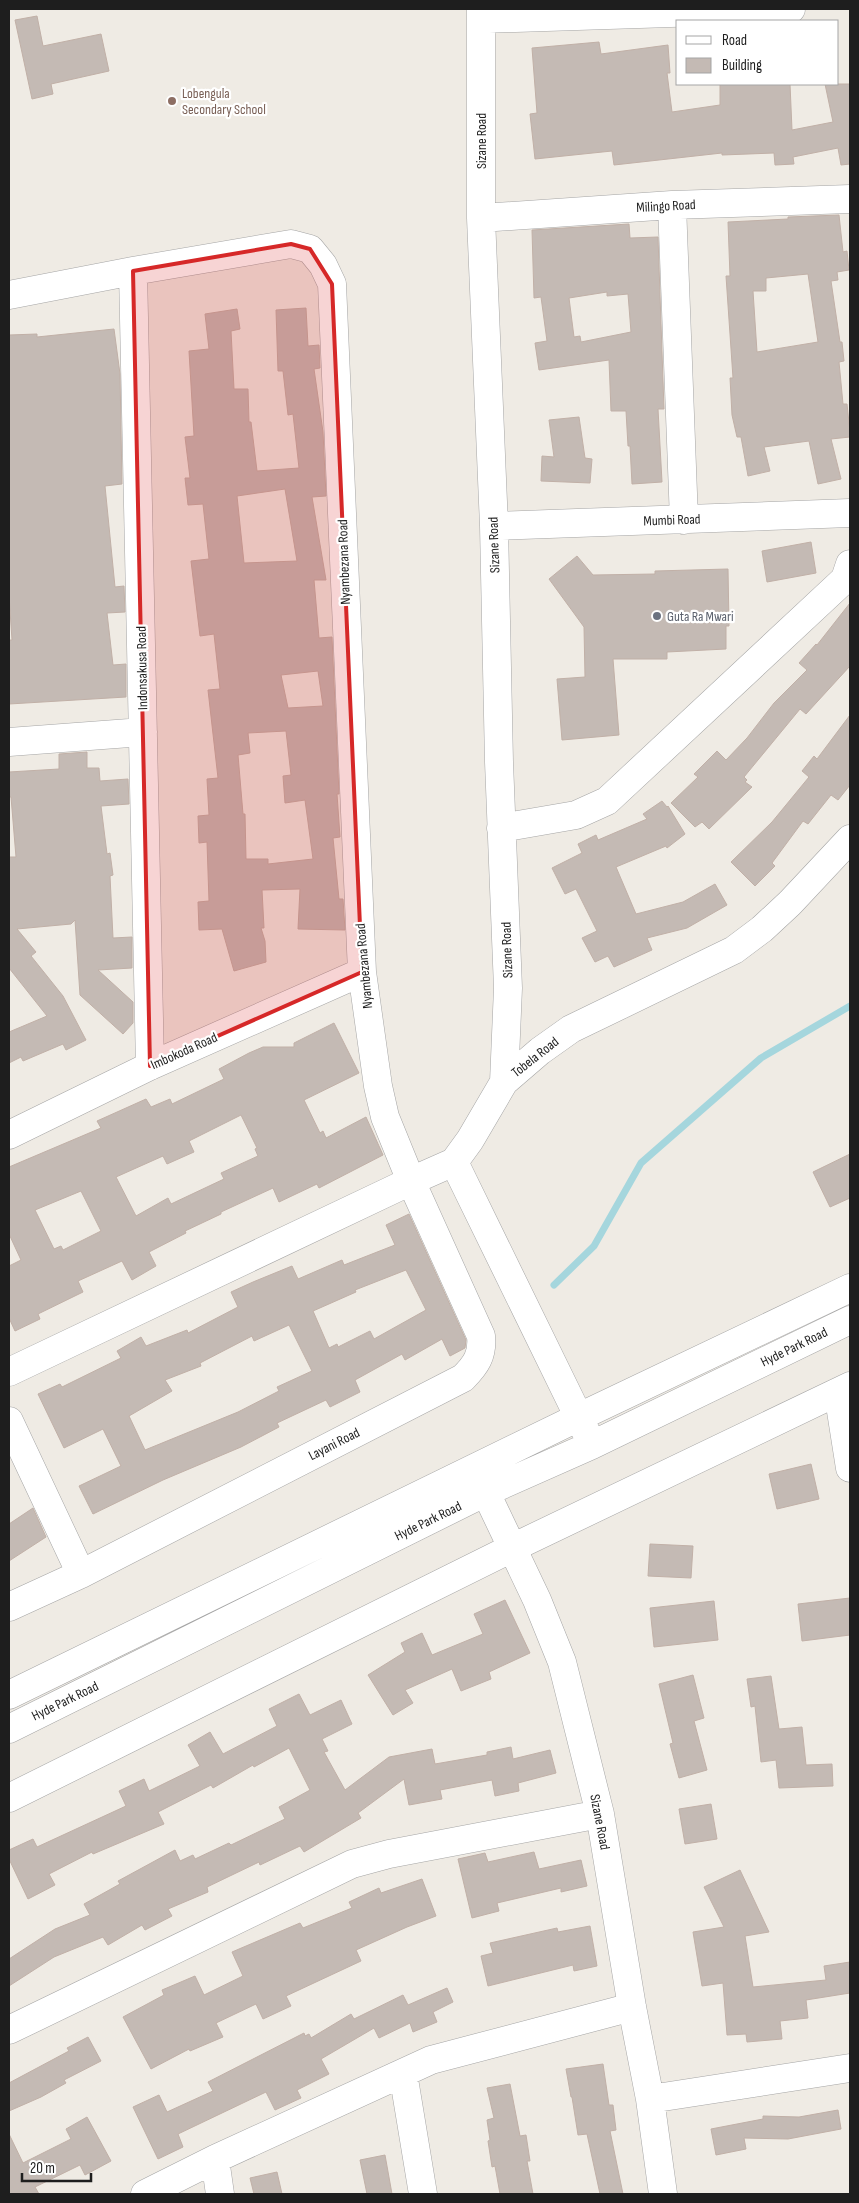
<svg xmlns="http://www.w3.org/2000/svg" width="859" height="2203" viewBox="0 0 859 2203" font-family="'Sofia Sans Condensed',sans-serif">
<rect width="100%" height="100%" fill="#efebe4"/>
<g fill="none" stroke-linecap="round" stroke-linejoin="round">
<path stroke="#a5d6dd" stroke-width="7" d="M 554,1285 L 594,1246 L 641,1163 L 761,1058 L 850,1006"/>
</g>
<path fill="#c4bab4" stroke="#c1b0a7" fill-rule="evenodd" d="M 37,16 L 43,46 L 101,34 L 109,71 L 51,84 L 53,94 L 32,99 L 15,20 Z
M 599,42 L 601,54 L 668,45 L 670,73 L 667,73 L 672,112 L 720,105 L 720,84 L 790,84 L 792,130 L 833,122 L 825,84 L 850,84 L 850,164 L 841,165 L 838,148 L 793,157 L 794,164 L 775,165 L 774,153 L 722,155 L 722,153 L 614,165 L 612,151 L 535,159 L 530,114 L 537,113 L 532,48 Z
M 839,215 L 843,252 L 847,251 L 849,270 L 837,272 L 838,280 L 831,281 L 840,342 L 842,342 L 844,361 L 839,362 L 843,404 L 847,404 L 850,432 L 850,437 L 831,439 L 841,479 L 818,484 L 809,441 L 764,447 L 770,471 L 748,476 L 741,437 L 737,437 L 732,415 L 730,378 L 733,378 L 726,276 L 730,276 L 728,222 L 788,219 L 788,217 ZM 808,274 L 818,342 L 757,352 L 753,291 L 766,291 L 766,278 Z
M 629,224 L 630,238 L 658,237 L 664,409 L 658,409 L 662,482 L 632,484 L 630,446 L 628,446 L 626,411 L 611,411 L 609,360 L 539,370 L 535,343 L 547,341 L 541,297 L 534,298 L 532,230 ZM 607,292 L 607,296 L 628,294 L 631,332 L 581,342 L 580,336 L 574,337 L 569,298 Z
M 306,308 L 308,346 L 319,345 L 320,368 L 314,369 L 323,432 L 326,496 L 312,497 L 326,580 L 314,580 L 319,638 L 332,637 L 339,794 L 337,794 L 340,837 L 333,838 L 339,899 L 343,899 L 345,930 L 298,929 L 300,889 L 262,890 L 264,928 L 261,928 L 265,941 L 266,962 L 234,971 L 222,929 L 199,930 L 198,902 L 209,901 L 207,842 L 199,843 L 198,816 L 209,815 L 207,779 L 218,778 L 208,690 L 220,689 L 214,634 L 200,636 L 191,561 L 209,559 L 203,504 L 188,505 L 185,478 L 190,478 L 185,437 L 194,436 L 189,351 L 209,349 L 205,314 L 237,309 L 240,329 L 231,331 L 234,389 L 248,389 L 249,422 L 251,422 L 257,471 L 299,468 L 293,414 L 288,415 L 283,371 L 278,371 L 276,310 ZM 285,489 L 297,561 L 244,563 L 237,496 ZM 318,671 L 323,706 L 288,708 L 281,675 ZM 286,731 L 291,775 L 283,776 L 285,803 L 305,800 L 313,859 L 268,864 L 268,859 L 246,859 L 245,814 L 243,814 L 238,755 L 250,753 L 248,733 Z
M 114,329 L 120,374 L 122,484 L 105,486 L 115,587 L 124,586 L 125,612 L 107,613 L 113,665 L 126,664 L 126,697 L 9,704 L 9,640 L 12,640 L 9,596 L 9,335 L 37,334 L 37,337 Z
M 579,417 L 585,458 L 592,459 L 590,483 L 541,481 L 542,456 L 554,457 L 549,420 Z
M 811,542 L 816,573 L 767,582 L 762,551 Z
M 577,556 L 593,575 L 655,574 L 655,571 L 728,569 L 729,626 L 726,626 L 726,649 L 667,652 L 667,659 L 613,659 L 619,735 L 562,740 L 557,679 L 585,677 L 584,627 L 549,579 Z
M 850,603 L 850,666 L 806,714 L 800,709 L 744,777 L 747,780 L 745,782 L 752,787 L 709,829 L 702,822 L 695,827 L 671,803 L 698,777 L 694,774 L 717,751 L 726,760 L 747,738 L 774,703 L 807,670 L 799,663 L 816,644 L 817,645 Z
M 850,715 L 850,785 L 838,800 L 831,795 L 808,824 L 803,821 L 772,863 L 775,866 L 755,886 L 731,862 L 772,822 L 809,777 L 802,771 L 814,756 L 817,759 Z
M 87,752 L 87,768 L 99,768 L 100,781 L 128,779 L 129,804 L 101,806 L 107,854 L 110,853 L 113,875 L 110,876 L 113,938 L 132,937 L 132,968 L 98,970 L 133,1002 L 133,1023 L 123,1034 L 80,995 L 75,920 L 71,924 L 17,929 L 36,952 L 31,956 L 63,996 L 86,1040 L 66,1050 L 63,1044 L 23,1061 L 21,1057 L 9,1063 L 9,1032 L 47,1016 L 9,968 L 9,857 L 16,857 L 11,797 L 9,797 L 9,772 L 59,769 L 59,754 Z
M 662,801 L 667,807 L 668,806 L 685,834 L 667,848 L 666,846 L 616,867 L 636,914 L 683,902 L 715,884 L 727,905 L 687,928 L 647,938 L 652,950 L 614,967 L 608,956 L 595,962 L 582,938 L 597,931 L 576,889 L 565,894 L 552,868 L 582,853 L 578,844 L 596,835 L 598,840 L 647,819 L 643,814 Z
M 334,1023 L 359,1073 L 304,1100 L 320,1133 L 323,1131 L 326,1138 L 366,1117 L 383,1155 L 319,1188 L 317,1184 L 279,1202 L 273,1188 L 221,1212 L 221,1214 L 185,1231 L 186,1233 L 149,1252 L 156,1266 L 132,1280 L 122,1261 L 78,1281 L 83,1292 L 38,1314 L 40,1319 L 15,1331 L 9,1318 L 9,1266 L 21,1260 L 9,1234 L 9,1167 L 101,1128 L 97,1121 L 146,1099 L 151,1107 L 170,1099 L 172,1104 L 224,1079 L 219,1069 L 249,1053 L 263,1047 L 294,1047 L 294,1043 ZM 241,1115 L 257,1148 L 255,1149 L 258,1156 L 221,1173 L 224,1179 L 171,1204 L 168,1198 L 136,1216 L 116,1177 L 163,1156 L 167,1164 L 194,1152 L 189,1141 ZM 81,1191 L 101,1231 L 63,1250 L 61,1246 L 54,1249 L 35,1210 Z
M 850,1154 L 850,1198 L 830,1207 L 813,1172 Z
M 409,1214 L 466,1340 L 465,1348 L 450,1356 L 442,1339 L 405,1360 L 402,1354 L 355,1380 L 360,1392 L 330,1407 L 326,1400 L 277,1423 L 279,1427 L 241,1447 L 163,1480 L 93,1514 L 79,1486 L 121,1466 L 103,1429 L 64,1448 L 38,1394 L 60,1384 L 62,1387 L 121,1358 L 117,1351 L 141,1337 L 146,1346 L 187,1330 L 188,1333 L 238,1307 L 231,1292 L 253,1282 L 292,1266 L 298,1279 L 342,1260 L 344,1265 L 395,1245 L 386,1225 ZM 406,1270 L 426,1310 L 374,1339 L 370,1331 L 338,1347 L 337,1344 L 329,1348 L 313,1311 L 356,1292 L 355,1290 ZM 289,1325 L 312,1371 L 277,1387 L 279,1391 L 238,1412 L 145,1450 L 129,1416 L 172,1391 L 165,1380 L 201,1366 L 200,1363 L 252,1336 L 254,1341 Z
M 811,1464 L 819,1499 L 777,1509 L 769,1474 Z
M 33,1508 L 46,1537 L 9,1561 L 9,1524 Z
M 650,1544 L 693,1546 L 691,1578 L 648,1576 Z
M 850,1598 L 850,1635 L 802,1641 L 798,1604 Z
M 505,1600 L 530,1653 L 489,1672 L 491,1679 L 461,1691 L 452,1669 L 405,1690 L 413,1703 L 393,1715 L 368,1675 L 405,1652 L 401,1643 L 422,1633 L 432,1655 L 483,1634 L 474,1614 Z
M 714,1601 L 718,1640 L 654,1647 L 650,1608 Z
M 693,1675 L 704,1718 L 694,1721 L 707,1770 L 679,1778 L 670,1744 L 673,1743 L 659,1684 Z
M 771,1676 L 779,1729 L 802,1727 L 806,1765 L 832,1764 L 833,1786 L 779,1788 L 776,1760 L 761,1762 L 755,1706 L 751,1707 L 747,1679 Z
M 299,1694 L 310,1715 L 341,1700 L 352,1724 L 322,1739 L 328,1751 L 324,1752 L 345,1790 L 389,1757 L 432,1749 L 435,1764 L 487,1755 L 487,1752 L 511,1747 L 513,1759 L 550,1750 L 556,1773 L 518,1783 L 519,1791 L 495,1796 L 492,1780 L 440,1790 L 442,1799 L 409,1805 L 404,1779 L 358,1813 L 361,1818 L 304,1852 L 300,1846 L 260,1865 L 259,1862 L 207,1887 L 208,1892 L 168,1909 L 172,1916 L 145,1930 L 142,1925 L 108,1945 L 103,1937 L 54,1957 L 9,1986 L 9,1959 L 55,1929 L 90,1915 L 84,1904 L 120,1884 L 118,1881 L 175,1850 L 180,1861 L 193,1855 L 195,1859 L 229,1843 L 231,1845 L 285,1819 L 279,1807 L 310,1790 L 289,1748 L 254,1767 L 253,1765 L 213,1788 L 211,1785 L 158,1812 L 164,1824 L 93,1854 L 92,1852 L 49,1874 L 55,1885 L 28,1899 L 9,1859 L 9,1850 L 33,1839 L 37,1847 L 126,1806 L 119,1791 L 144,1779 L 149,1791 L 200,1766 L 188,1745 L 210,1732 L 223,1754 L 277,1726 L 269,1709 Z
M 711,1804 L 717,1839 L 685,1844 L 679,1809 Z
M 534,1852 L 539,1869 L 581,1860 L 587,1886 L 561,1892 L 561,1888 L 497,1903 L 499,1911 L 472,1918 L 458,1859 L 485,1853 L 488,1862 Z
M 740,1870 L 769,1932 L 745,1936 L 753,1987 L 826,1980 L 824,1966 L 850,1962 L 850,1993 L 806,2000 L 808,2018 L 780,2021 L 782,2039 L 747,2042 L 746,2034 L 727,2035 L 723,1983 L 702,1986 L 693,1932 L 724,1927 L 704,1887 Z
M 422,1879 L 436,1916 L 407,1927 L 356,1950 L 361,1961 L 286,1996 L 291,2006 L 263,2019 L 256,2004 L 216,2023 L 223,2037 L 190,2051 L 189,2049 L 151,2069 L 123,2017 L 164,1995 L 162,1990 L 195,1976 L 204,1995 L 243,1976 L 232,1952 L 300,1923 L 303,1928 L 352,1908 L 349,1902 L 379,1888 L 381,1893 Z
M 590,1926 L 597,1966 L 574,1971 L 573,1965 L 488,1986 L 481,1956 L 493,1953 L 490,1943 L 557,1928 L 558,1932 Z
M 447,1988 L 453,2002 L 433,2012 L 437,2022 L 413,2032 L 410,2023 L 379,2038 L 374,2028 L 321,2059 L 329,2074 L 297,2090 L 301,2098 L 275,2110 L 266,2092 L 178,2134 L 183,2147 L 158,2159 L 133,2107 L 159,2095 L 167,2112 L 213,2091 L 208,2082 L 304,2033 L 305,2036 L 309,2034 L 311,2038 L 351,2014 L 354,2019 L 403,1995 L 408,2005 Z
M 88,2037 L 101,2061 L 64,2080 L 66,2083 L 41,2097 L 9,2111 L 9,2083 L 69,2051 L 67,2048 Z
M 603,2064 L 609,2105 L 613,2105 L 616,2130 L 610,2131 L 623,2194 L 600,2194 L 587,2134 L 578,2135 L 572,2097 L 571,2097 L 566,2069 Z
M 510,2084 L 520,2136 L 526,2135 L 530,2161 L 527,2161 L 533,2194 L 500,2194 L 495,2166 L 492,2167 L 488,2141 L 490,2140 L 487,2120 L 494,2118 L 487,2088 Z
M 838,2110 L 841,2129 L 788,2139 L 744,2138 L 746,2149 L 716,2155 L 711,2129 L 763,2119 L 763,2116 L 799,2117 Z
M 87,2117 L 111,2161 L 85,2175 L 80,2165 L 35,2187 L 39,2194 L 9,2194 L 9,2134 L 23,2163 L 71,2139 L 66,2129 Z
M 385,2155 L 392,2194 L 367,2194 L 360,2160 Z
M 277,2172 L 282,2194 L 254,2194 L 250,2178 Z"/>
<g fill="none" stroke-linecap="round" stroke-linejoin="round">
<g stroke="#a5a5a5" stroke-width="29">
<path id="minor" d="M 481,9 L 481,218 L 494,526 L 499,762 L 508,988 L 504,1082
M 482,19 L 791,9
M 672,205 L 684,520
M 481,218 L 672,205 L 850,199
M 133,271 L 150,1066
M 9,295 L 133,271 L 291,244 L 310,249 L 323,265 L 332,284 L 362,972 L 378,1086 L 385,1117 L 411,1181 L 481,1336 C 483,1355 476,1365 463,1378 L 81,1574 L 9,1607
M 494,526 L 850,513
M 9,742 L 143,732
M 501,828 L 576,815 L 607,801 L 845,579 L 850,564
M 9,1135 L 150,1066 L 362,972
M 9,1372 L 411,1181 L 454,1162
M 838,1392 L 850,1468
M 9,1421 L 81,1574
M 586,1432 L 454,1162 L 470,1140 L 504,1082 L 540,1051 L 571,1029 L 734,950 L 762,929 L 790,903 L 850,839
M 478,1476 L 537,1600 L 562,1662 L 600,1814 L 632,2007 L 650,2099 L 663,2194
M 9,1695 L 579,1417 L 850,1288
M 9,1729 L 486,1492 L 592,1445 L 850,1320
M 9,1798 L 512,1548 L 850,1386
M 9,2030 L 352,1864 L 389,1854 L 600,1814
M 403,2073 L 423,2194
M 650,2099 L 850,2068
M 215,2159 L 220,2194
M 145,2194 L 215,2159 L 431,2060 L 632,2007"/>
</g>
<use href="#minor" stroke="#fff" stroke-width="28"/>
</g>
<path fill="#d62828" fill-opacity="0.2" stroke="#d62828" stroke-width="4" stroke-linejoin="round" d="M 291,244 L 310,249 L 332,284 L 362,972 L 150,1066 L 133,271 Z"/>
<circle fill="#8d6e63" stroke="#fff" stroke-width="2" cx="172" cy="101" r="5"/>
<circle fill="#6b7280" stroke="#fff" stroke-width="2" cx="657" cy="616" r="5"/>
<g text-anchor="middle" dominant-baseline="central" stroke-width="4.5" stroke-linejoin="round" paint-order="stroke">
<g font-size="14" fill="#785e54" stroke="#fff" text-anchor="start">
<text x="182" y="93">Lobengula<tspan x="182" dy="16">Secondary School</tspan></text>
</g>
<g font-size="14" fill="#1e1e1e" stroke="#fff">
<text transform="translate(481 141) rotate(-90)">Sizane Road</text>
<text transform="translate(666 206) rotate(-3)">Milingo Road</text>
<text transform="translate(672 520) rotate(-2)">Mumbi Road</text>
<text transform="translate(494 545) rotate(-92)">Sizane Road</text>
<text transform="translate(344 562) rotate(-92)">Nyambezana Road</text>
<text transform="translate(142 668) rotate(-91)">Indonsakusa Road</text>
<text transform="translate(507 950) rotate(-92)">Sizane Road</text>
<text transform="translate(364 966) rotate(-95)">Nyambezana Road</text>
<text transform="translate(184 1051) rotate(-24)">Imbokoda Road</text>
<text transform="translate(535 1057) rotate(-38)">Tobela Road</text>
<text transform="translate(794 1347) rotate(-26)">Hyde Park Road</text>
<text transform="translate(334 1444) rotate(-27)">Layani Road</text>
<text transform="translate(428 1521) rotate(-26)">Hyde Park Road</text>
<text transform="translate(65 1701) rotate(-26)">Hyde Park Road</text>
<text transform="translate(600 1822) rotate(79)">Sizane Road</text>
</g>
<g font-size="14" fill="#5b616d" stroke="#fff" text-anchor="start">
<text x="667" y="616">Guta Ra Mwari</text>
</g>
</g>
<rect width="859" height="2203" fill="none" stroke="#1e1e1e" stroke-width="20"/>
<rect x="676" y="20" width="162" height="65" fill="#ffffff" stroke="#a5a5a5"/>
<rect x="686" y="36" width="25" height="8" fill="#ffffff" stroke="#a5a5a5"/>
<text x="722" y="45" font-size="15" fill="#1e1e1e">Road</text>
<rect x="686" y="58" width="25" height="15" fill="#c4bab4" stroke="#a5a5a5"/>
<text x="722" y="70" font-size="15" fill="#1e1e1e">Building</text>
<path d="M22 2173v8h69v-8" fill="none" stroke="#1e1e1e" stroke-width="2.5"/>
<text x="30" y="2173" font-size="15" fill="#1e1e1e" stroke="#ffffff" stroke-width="4" paint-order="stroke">20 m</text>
</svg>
